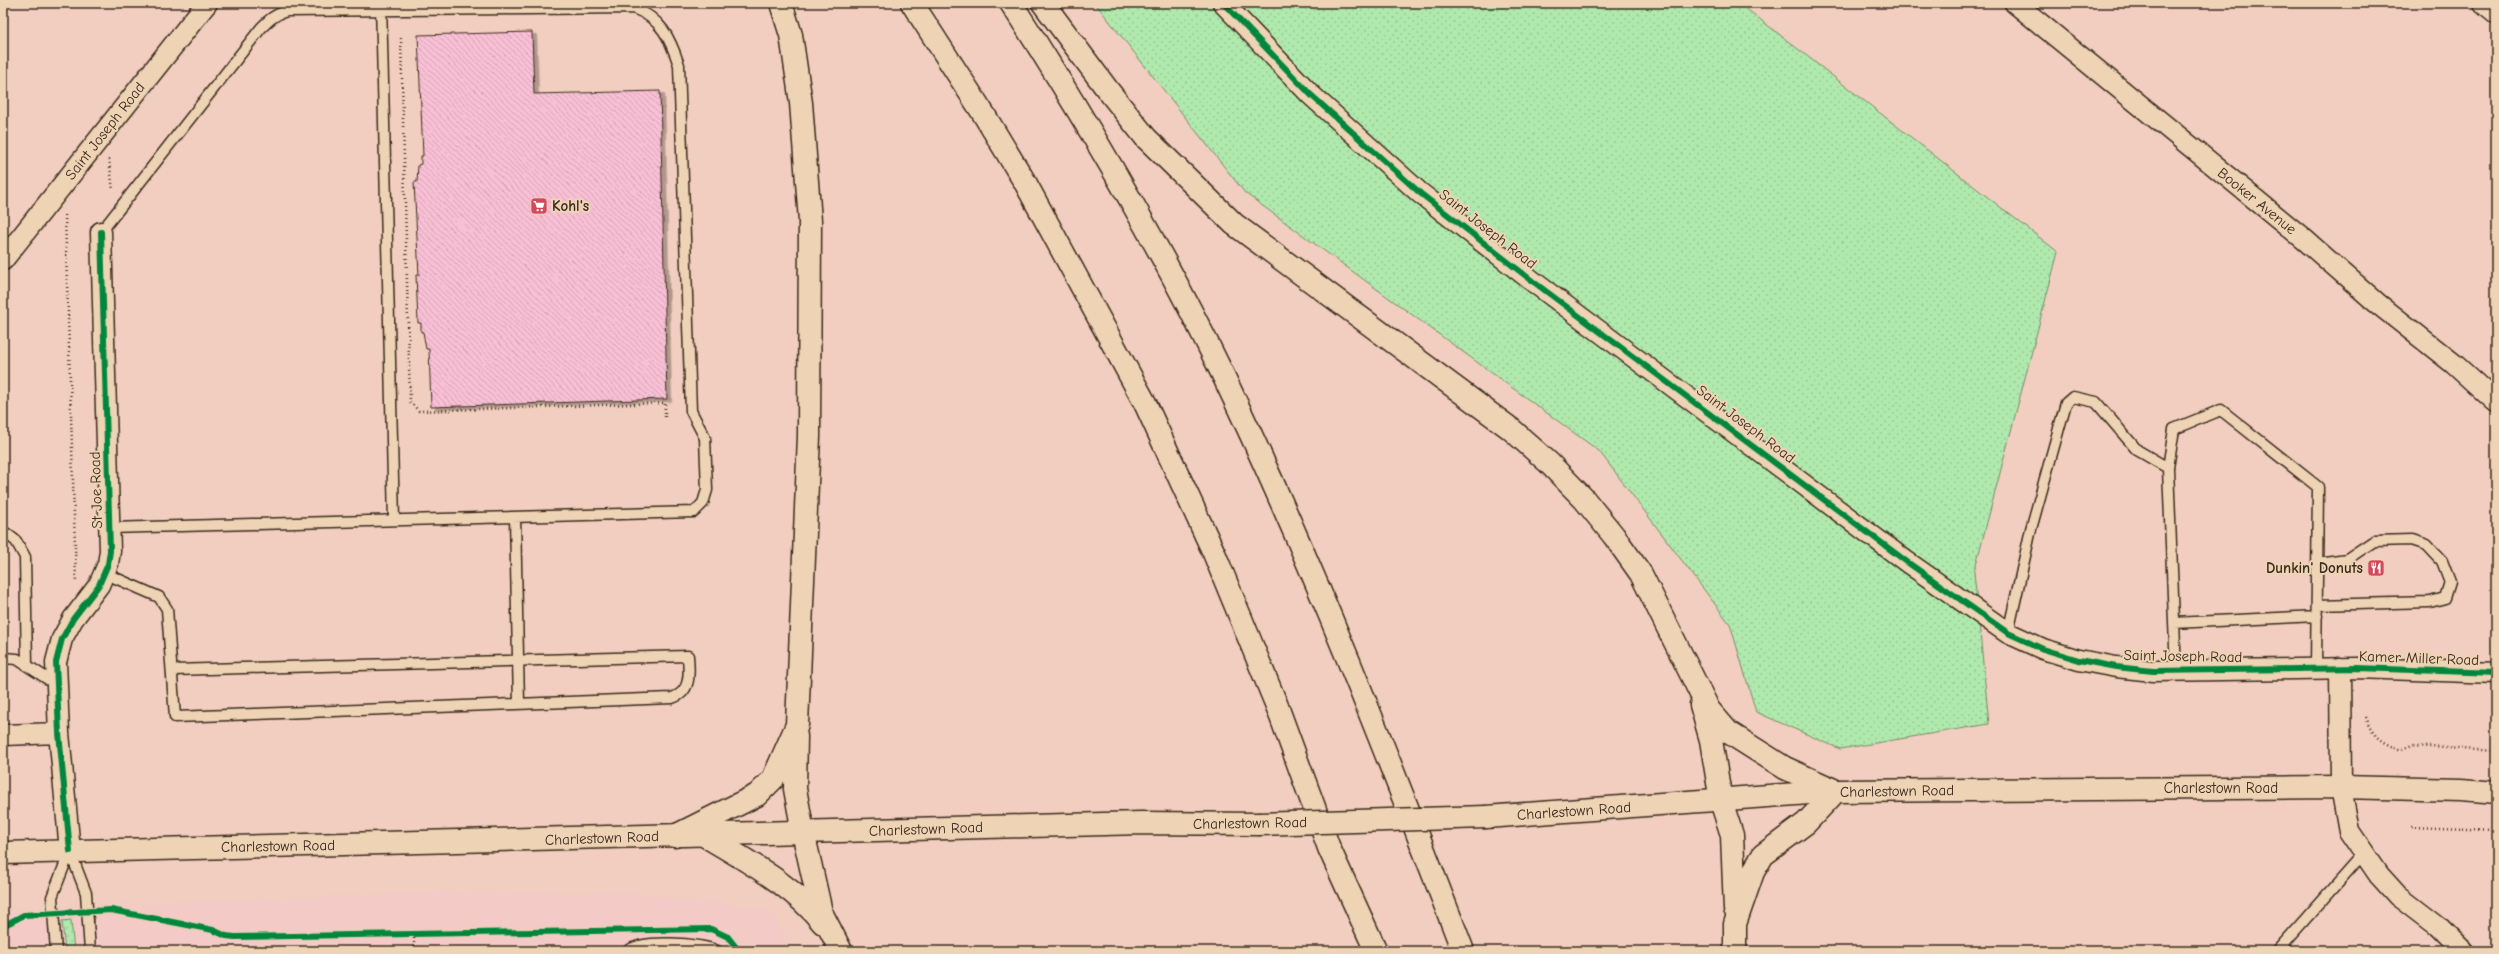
<svg xmlns="http://www.w3.org/2000/svg" width="2499" height="954" viewBox="0 0 2499 954" font-family="'Comic Neue',sans-serif">
<defs>
<pattern id="grass-dots" width="8" height="8" patternUnits="userSpaceOnUse"><rect width="8" height="8" fill="#b0e9ad"/><path d="M2 2h.1M6 6h.1" fill="none" stroke="#98c894" stroke-width="1.8" stroke-linecap="round"/></pattern>
<pattern id="water-waves" width="16" height="10" patternUnits="userSpaceOnUse"><rect width="16" height="10" fill="#78cace"/><path d="M0 5q4-4 8 0t8 0" fill="none" stroke="#64a4a7"/></pattern>
<pattern id="building-back-hatch" width="6" height="6" patternUnits="userSpaceOnUse"><rect width="6" height="6" fill="#f8bfd5"/><path d="M-1 5l2 2M0 0l6 6M5-1l2 2" fill="none" stroke="#d6a4b6"/></pattern>
<filter id="shadow"><feDropShadow dx="4.5" dy="2.5" stdDeviation="0" flood-color="#0004"/></filter>
</defs>
<rect width="100%" height="100%" fill="#f1cebf"/>
<filter id="ink" filterUnits="userSpaceOnUse"><feTurbulence type="fractalNoise" baseFrequency=".025" numOctaves="2"/><feDisplacementMap in="SourceGraphic" scale="8" xChannelSelector="R" yChannelSelector="G"/><feConvolveMatrix kernelMatrix="1 2 1 2 8 2 1 2 1" color-interpolation-filters="sRGB"/></filter>
<g filter="url(#ink)">
<path fill="#f3cac6" d="M 460,891 L 626,892 L 770,910 L 792,951 L 3,951 L 3,909 Z"/>
<path fill="url(#grass-dots)" stroke="#768a66" d="M 1095,3 L 1739,3 L 2058,252 L 1974,572 L 1989,724 L 1840,749 L 1756,712 L 1730,624 L 1599,451 L 1245,193 Z
M 71,920 L 74,951 L 65,951 L 62,921 Z"/>
<path fill="url(#water-waves)" stroke="#608a88" d="M 188,948 L 191,951 L 150,951 Z"/>
<path fill="url(#building-back-hatch)" stroke="#3b2a1e" filter="url(#shadow)" d="M 532,32 L 534,94 L 660,91 L 667,399 L 431,407 L 429,349 L 426,349 L 423,332 L 421,332 L 421,323 L 418,323 L 416,275 L 419,275 L 414,182 L 417,182 L 418,165 L 421,164 L 421,156 L 423,156 L 418,35 Z"/>
<g fill="none" stroke-linecap="round" stroke-linejoin="round">
<g stroke="#3b2a1e" stroke-width="13">
<path id="service" d="M 381,3 L 394,520
M 101,232 L 261,28 C 269,20 275,14 287,11 L 633,8 C 661,18 670,38 679,65 L 691,411 L 705,438 L 707,490 L 703,503 L 694,512 L 110,528
M 515,517 L 519,704
M 3,531 L 16,541 L 25,557 L 27,665
M 104,573 L 159,597 L 167,609 L 175,717 L 672,698 C 692,692 689,672 688,656 L 173,670
M 2317,605 L 2430,602 L 2445,598 L 2450,582 L 2442,561 L 2427,545 L 2412,540 L 2374,541 L 2347,559 L 2317,563
M 2174,623 L 2317,616
M 2008,633 L 2031,529 L 2066,403 L 2073,397 L 2096,402 L 2137,450 L 2168,468
M 3,658 L 17,659 L 57,685
M 2176,672 L 2168,468 L 2174,429 L 2221,410 L 2318,487 L 2316,668
M 70,851 L 86,893 L 90,951
M 56,951 L 52,897 L 70,851
M 628,951 C 641,939 702,943 717,951
M 2277,951 L 2363,854"/>
</g>
<g stroke="#3b2a1e" stroke-width="23">
<path id="minor" d="M 1223,3 L 1311,95 L 1420,193 L 1535,283 L 1907,562 L 2008,633 L 2043,649 L 2079,660 L 2116,667 L 2153,671 L 2358,668 L 2496,673
M 2015,3 L 2305,240 L 2377,303 L 2454,364 L 2496,402
M 2484,3 L 2496,13
M 3,260 L 207,3
M 2340,668 L 2341,787 L 2349,831 L 2379,875 L 2398,896 L 2437,926 L 2462,951
M 3,735 L 59,733
M 70,851 L 59,733 L 56,662 L 62,639 L 73,619 L 99,585 L 108,564 L 110,551 L 101,232"/>
</g>
<g stroke="#3b2a1e" stroke-width="25">
<path id="primary" d="M 1486,817 L 1836,791 L 2341,787 L 2462,790 L 2496,793
M 3,853 L 1141,823 L 1258,824"/>
</g>
<g stroke="#3b2a1e" stroke-width="25">
<path id="motorway" d="M 912,3 L 983,113 L 1026,184 L 1145,403 L 1214,553 L 1277,706 L 1329,848 L 1376,951
M 1011,3 C 1088,123 1161,247 1223,375 C 1313,563 1388,757 1463,951
M 1043,3 L 1107,89 L 1146,138 L 1234,224 L 1511,429 L 1549,463 L 1584,499 L 1614,536 L 1641,574 L 1709,710 L 1728,732 L 1785,768 L 1836,791 L 1806,823 L 1763,855 L 1753,872 L 1735,924 L 1735,951
M 1701,705 L 1711,740 L 1721,801 L 1732,835 L 1735,909
M 796,736 L 795,789 L 803,832 L 821,912 L 841,951
M 704,835 C 745,860 793,885 823,923
M 675,836 L 757,795 L 773,779 L 797,725 L 809,436 L 810,221 L 801,103 L 791,35 L 781,3"/>
</g>
<path stroke="#3b2a1e" stroke-width="2.5" stroke-dasharray="1 3" stroke-linecap="butt" d="M 401,38 L 410,402 L 419,411 L 665,403 L 665,418
M 109,159 L 113,190
M 65,215 L 76,580
M 2365,717 C 2372,736 2382,744 2402,750 L 2412,746 L 2496,751
M 2411,827 L 2496,830
M 414,934 L 414,951"/>
<use href="#service" stroke="#eed4b5" stroke-width="10"/>
<use href="#minor" stroke="#eed4b5" stroke-width="20"/>
<use href="#primary" stroke="#eed4b5" stroke-width="22"/>
<use href="#motorway" stroke="#eed4b5" stroke-width="22"/>
<g stroke="#3b2a1e" stroke-width="25" stroke-linecap="butt">
<path id="primary-bridge" d="M 1258,824 L 1486,817"/>
</g>
<use href="#primary-bridge" stroke="#eed4b5" stroke-width="22"/>
<g stroke="#eed4b5" stroke-width="8">
<path id="cycleway" d="M 1223,3 L 1311,95 L 1420,193 L 1535,283 L 1907,562 L 2008,633 L 2043,649 L 2079,660 L 2116,667 L 2153,671 L 2358,668 L 2496,673
M 70,851 L 59,733 L 56,662 L 62,639 L 73,619 L 99,585 L 108,564 L 110,551 L 101,232
M 3,926 L 24,915 L 111,910 L 213,930 L 226,936 L 235,937 L 711,929 L 728,937 L 739,951"/>
</g>
<use href="#cycleway" stroke="#00873e" stroke-width="6"/>
</g>
</g>
<defs>
<g id="supermarket-square" transform="scale(0.9)"><rect x="-9" y="-9" width="18" height="18" rx="4" fill="#d1495b" stroke="#eed4b5"/><path d="M-6-5.5h2.5l.6 2H6L4.5 2H-2.5L-4.4-4H-6ZM-1.5 3.2a1.3 1.3 0 1 0 .1 0ZM3 3.2a1.3 1.3 0 1 0 .1 0Z" fill="#fff"/></g>
<g id="restaurant-square" transform="scale(0.9)"><rect x="-9" y="-9" width="18" height="18" rx="4" fill="#d1495b" stroke="#eed4b5"/><path d="M-5-6h1v4h1v-4h1v4h1v-4h1v5L-1.5 .5V6h-2V.5L-5-1ZM5-6V6H3V1.5H1.5Q1.5-4 5-6Z" fill="#fff"/></g>
</defs>
<g fill-rule="evenodd">
<use href="#supermarket-square" x="539" y="206"/>
<use href="#restaurant-square" x="2376" y="568"/>
</g>
<g text-anchor="middle" dominant-baseline="central" stroke-width="4" stroke-linejoin="round" paint-order="stroke">
<g font-size="15" fill="#3b2a1e" stroke="#eed4b5">
<text transform="translate(105 131) rotate(-52)">Saint Joseph Road</text>
<text transform="translate(2257 201) rotate(39)">Booker Avenue</text>
<text transform="translate(1488 229) rotate(38)">Saint Joseph Road</text>
<text transform="translate(1746 424) rotate(37)">Saint Joseph Road</text>
<text transform="translate(96 490) rotate(-92)">St Joe Road</text>
<text transform="translate(2183 656) rotate(1)">Saint Joseph Road</text>
<text transform="translate(2419 658) rotate(2)">Kamer Miller Road</text>
<text x="2221" y="788">Charlestown Road</text>
<text transform="translate(1897 791) rotate(-1)">Charlestown Road</text>
<text transform="translate(1574 811) rotate(-4)">Charlestown Road</text>
<text transform="translate(1250 823) rotate(-1)">Charlestown Road</text>
<text transform="translate(926 829) rotate(-2)">Charlestown Road</text>
<text transform="translate(602 838) rotate(-2)">Charlestown Road</text>
<text transform="translate(278 846) rotate(-1)">Charlestown Road</text>
</g>
<g font-size="15" font-weight="bold" fill="#3b2a1e" stroke="#eed4b5" text-anchor="start">
<text x="552" y="206">Kohl's</text>
<text x="2363" y="568" text-anchor="end">Dunkin' Donuts</text>
</g>
</g>
<rect width="2499" height="954" fill="none" stroke="#eed4b5" stroke-width="16"/>
<rect x="8" y="8" width="2483" height="938" fill="none" stroke="#3b2a1e" stroke-width="1.5" filter="url(#ink)"/>
</svg>
